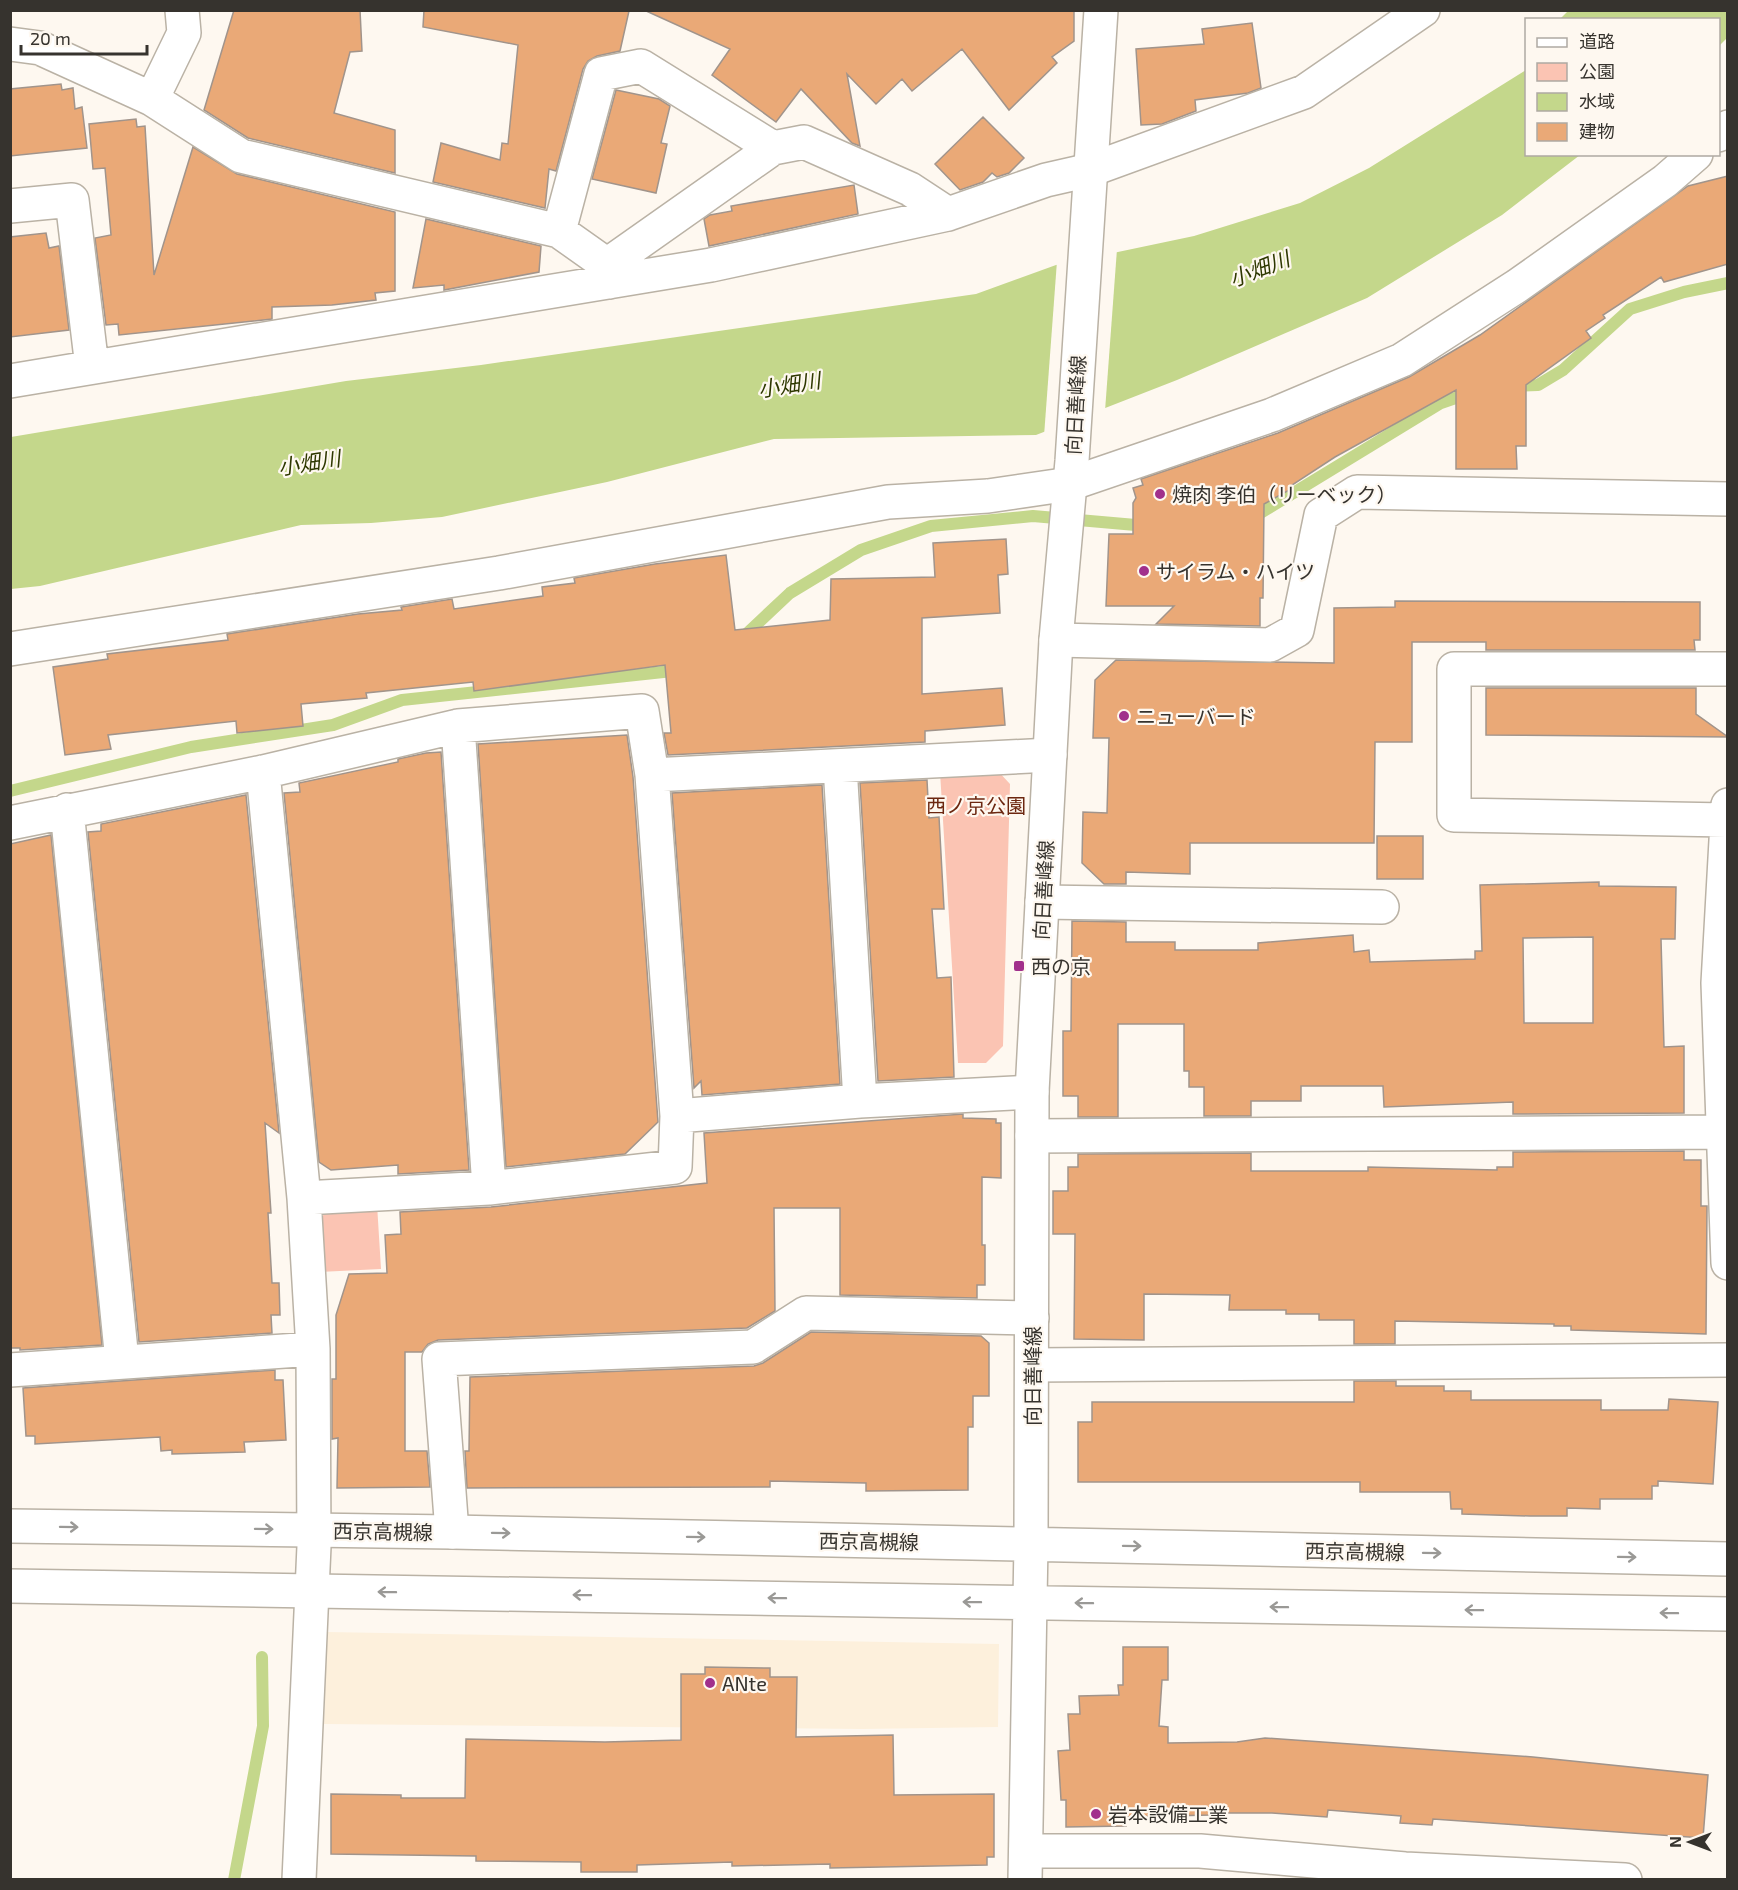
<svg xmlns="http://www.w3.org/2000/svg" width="1738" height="1890" viewBox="0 0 1738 1890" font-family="'Exo 2','Noto Sans JP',sans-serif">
<rect width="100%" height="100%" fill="#fef8f0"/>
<path fill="#fdf0dc" d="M 327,1632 L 999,1644 L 998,1727 L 862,1729 L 324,1724 Z"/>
<path fill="#fbc4b3" d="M 997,770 L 1010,784 L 1003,1046 L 986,1063 L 958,1063 L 940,772 Z
M 377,1204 L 381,1269 L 319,1272 L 315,1225 L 331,1206 Z"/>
<path fill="#c4d78b" d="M 1568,11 L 1727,11 L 1727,38 L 1719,46 L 1718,20 L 1560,19 Z
M 1526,70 L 1526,154 L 1580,155 L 1502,215 L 1367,298 L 1177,380 L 1036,435 L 774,439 L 607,482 L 442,517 L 371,523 L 301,525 L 40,586 L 11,589 L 11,437 L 346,381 L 481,365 L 976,294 L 1056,265 L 1194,236 L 1300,203 L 1369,168 Z"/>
<path fill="#fef8f0" d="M 1117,249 L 1105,411 L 1044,436 L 1057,261 Z"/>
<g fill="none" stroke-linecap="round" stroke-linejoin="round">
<path stroke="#c4d78b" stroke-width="12" d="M 1511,386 L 1538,385 L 1563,370 L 1630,309 L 1684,292 L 1728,283
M 1249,520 L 1441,403 L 1470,393
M 741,639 L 790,593 L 861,550 L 931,526 L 1033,516 L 1147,526
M 10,791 L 191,747 L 333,725 L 402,700 L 682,670
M 234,1880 L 263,1726 L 262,1657"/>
</g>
<path fill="#eaa977" stroke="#a1948b" stroke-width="1.5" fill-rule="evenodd" d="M 234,10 L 360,10 L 362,51 L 350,52 L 334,113 L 395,130 L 395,173 L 248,138 L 204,110 Z
M 424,10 L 629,11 L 620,51 L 597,56 L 588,61 L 583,69 L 556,171 L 549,169 L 545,208 L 433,182 L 441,143 L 500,160 L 502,143 L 508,144 L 518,45 L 423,27 Z
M 644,10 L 1074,10 L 1074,41 L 1052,57 L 1057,63 L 1009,110 L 962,49 L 912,91 L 902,79 L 876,104 L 847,74 L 860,146 L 852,143 L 801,89 L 776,122 L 712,75 L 730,49 Z
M 1252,23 L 1261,88 L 1248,93 L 1195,100 L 1196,111 L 1162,124 L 1141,125 L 1136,49 L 1204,44 L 1202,29 Z
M 61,84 L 62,90 L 73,88 L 75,109 L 82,107 L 87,148 L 10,156 L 10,89 Z
M 616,90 L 659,99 L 670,106 L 661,143 L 667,144 L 656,193 L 592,179 Z
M 983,117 L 1024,158 L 1009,173 L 997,177 L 992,173 L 983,182 L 960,190 L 935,164 Z
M 136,119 L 137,127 L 145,126 L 154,275 L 193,147 L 237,174 L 395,212 L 395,291 L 375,293 L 376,300 L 332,305 L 272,307 L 272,319 L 119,335 L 118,324 L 106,325 L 95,238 L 111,235 L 105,168 L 93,169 L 89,124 Z
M 1728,176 L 1728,264 L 1664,282 L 1661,277 L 1603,315 L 1605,318 L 1586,331 L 1591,338 L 1526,385 L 1526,446 L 1516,446 L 1517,469 L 1456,469 L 1456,390 L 1335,457 L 1292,485 L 1293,488 L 1264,504 L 1263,598 L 1260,598 L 1260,626 L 1156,624 L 1174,606 L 1106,606 L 1109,534 L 1133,534 L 1133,503 L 1136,498 L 1133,488 L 1143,485 L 1141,479 L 1278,433 L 1409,377 L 1480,335 L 1688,186 Z
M 854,185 L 858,214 L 709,246 L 704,219 L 710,215 L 732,211 L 731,206 Z
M 426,219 L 541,246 L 539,272 L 444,290 L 444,285 L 413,288 Z
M 46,233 L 49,248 L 59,246 L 69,330 L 10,337 L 10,237 Z
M 1006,539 L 1008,574 L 998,575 L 1000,613 L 922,618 L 922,694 L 1002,688 L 1005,725 L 925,731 L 925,742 L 668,755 L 664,733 L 671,733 L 665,665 L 474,691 L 473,682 L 366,693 L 367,698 L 301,704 L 303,726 L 237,733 L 236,721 L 108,735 L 111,749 L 65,755 L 53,667 L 108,659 L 107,654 L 228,640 L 227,634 L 358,614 L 402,610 L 401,607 L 452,599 L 454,609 L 543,596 L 542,587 L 575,583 L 574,578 L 655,564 L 726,555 L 735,630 L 830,620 L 831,579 L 935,577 L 933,543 Z
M 1395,601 L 1700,602 L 1700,640 L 1694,640 L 1695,650 L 1486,650 L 1486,642 L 1412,642 L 1412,742 L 1375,742 L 1374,843 L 1190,843 L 1190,874 L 1126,872 L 1126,884 L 1104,884 L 1082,863 L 1083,812 L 1107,813 L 1109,738 L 1093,738 L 1095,680 L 1116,660 L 1334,663 L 1334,608 L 1395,607 Z
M 1486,688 L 1696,688 L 1696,714 L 1728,737 L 1486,735 Z
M 627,735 L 633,777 L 658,1122 L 625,1154 L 506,1167 L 478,744 Z
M 441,752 L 469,1170 L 398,1174 L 398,1165 L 331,1170 L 319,1162 L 284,793 L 300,792 L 299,783 L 398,762 L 398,759 L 426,753 Z
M 927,780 L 929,818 L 939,817 L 944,909 L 932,909 L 937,978 L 951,977 L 954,1077 L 878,1081 L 860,783 Z
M 822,785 L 840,1084 L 702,1095 L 701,1081 L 694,1088 L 672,793 Z
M 246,795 L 279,1133 L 265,1123 L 271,1213 L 268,1213 L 272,1283 L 279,1283 L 280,1315 L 271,1315 L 272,1333 L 139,1342 L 88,832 L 101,831 L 101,824 Z
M 51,835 L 102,1345 L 20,1350 L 20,1348 L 10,1348 L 10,844 Z
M 1377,836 L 1423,836 L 1423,879 L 1377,879 Z
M 1599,882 L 1599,886 L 1676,887 L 1675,939 L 1661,939 L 1664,1047 L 1684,1046 L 1684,1113 L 1513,1114 L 1513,1102 L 1384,1107 L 1383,1086 L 1301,1086 L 1301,1101 L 1251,1101 L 1251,1116 L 1204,1116 L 1204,1087 L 1189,1087 L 1189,1071 L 1184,1071 L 1184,1024 L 1118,1024 L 1118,1117 L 1078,1117 L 1078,1096 L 1063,1096 L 1063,1031 L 1071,1031 L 1072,921 L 1126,922 L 1126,942 L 1175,942 L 1175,950 L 1258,950 L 1258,943 L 1353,935 L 1354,952 L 1369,950 L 1370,962 L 1475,959 L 1475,951 L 1482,951 L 1480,885 ZM 1593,937 L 1593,1023 L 1524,1023 L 1523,938 Z
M 963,1114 L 963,1118 L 996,1119 L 996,1123 L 1001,1123 L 1001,1178 L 982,1177 L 982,1245 L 985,1245 L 985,1285 L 977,1285 L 977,1298 L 840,1295 L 840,1208 L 774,1208 L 775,1311 L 747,1328 L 438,1340 L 428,1344 L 422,1352 L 405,1352 L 405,1451 L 427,1451 L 430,1487 L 337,1488 L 338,1438 L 332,1439 L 332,1379 L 336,1379 L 336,1315 L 349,1274 L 387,1273 L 385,1235 L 401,1234 L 400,1212 L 491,1207 L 707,1183 L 704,1133 Z
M 1684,1151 L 1684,1160 L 1701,1160 L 1701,1206 L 1707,1206 L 1706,1334 L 1571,1330 L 1571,1326 L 1554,1326 L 1554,1324 L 1395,1321 L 1395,1344 L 1354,1344 L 1354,1320 L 1319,1320 L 1319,1314 L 1286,1314 L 1286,1310 L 1229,1310 L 1230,1295 L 1144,1294 L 1144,1340 L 1074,1339 L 1075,1234 L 1053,1234 L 1053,1191 L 1068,1191 L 1068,1167 L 1078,1167 L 1078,1154 L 1251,1153 L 1251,1171 L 1368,1171 L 1368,1167 L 1497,1170 L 1497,1167 L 1513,1167 L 1513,1152 Z
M 811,1332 L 981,1336 L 989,1343 L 989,1396 L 973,1396 L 973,1427 L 968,1427 L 968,1490 L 866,1491 L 866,1483 L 770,1481 L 770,1487 L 467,1488 L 465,1451 L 469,1451 L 470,1377 L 754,1366 L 763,1363 Z
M 275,1370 L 275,1380 L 283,1380 L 286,1440 L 244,1442 L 245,1452 L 172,1454 L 172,1450 L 161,1451 L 160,1437 L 35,1444 L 35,1436 L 26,1436 L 23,1388 Z
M 1354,1381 L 1396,1381 L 1396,1386 L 1444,1386 L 1444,1391 L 1471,1391 L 1471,1400 L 1601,1400 L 1601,1410 L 1668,1410 L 1669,1399 L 1718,1402 L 1713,1484 L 1658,1481 L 1658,1486 L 1652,1486 L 1652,1499 L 1600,1499 L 1600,1509 L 1567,1508 L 1567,1516 L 1530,1516 L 1462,1514 L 1462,1509 L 1451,1509 L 1450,1492 L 1360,1492 L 1360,1482 L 1078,1482 L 1078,1422 L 1092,1422 L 1092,1402 L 1354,1402 Z
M 1123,1647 L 1168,1647 L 1168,1680 L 1162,1680 L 1159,1726 L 1168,1727 L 1168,1743 L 1237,1742 L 1265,1738 L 1533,1757 L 1708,1775 L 1703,1838 L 1433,1819 L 1432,1825 L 1400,1823 L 1401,1816 L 1328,1810 L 1327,1817 L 1272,1813 L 1210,1813 L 1210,1815 L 1126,1817 L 1126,1826 L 1066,1827 L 1066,1800 L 1061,1800 L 1058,1751 L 1070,1750 L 1068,1714 L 1080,1714 L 1079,1696 L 1119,1695 L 1118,1685 L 1123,1685 Z
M 705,1667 L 770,1668 L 770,1677 L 797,1677 L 796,1737 L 893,1735 L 894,1795 L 994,1794 L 994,1857 L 987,1857 L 987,1865 L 830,1868 L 830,1864 L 732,1866 L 732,1862 L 637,1865 L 637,1872 L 581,1872 L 581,1862 L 476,1861 L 476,1856 L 331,1854 L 331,1794 L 401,1795 L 401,1798 L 465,1798 L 466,1739 L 605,1742 L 681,1740 L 681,1674 L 705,1674 Z"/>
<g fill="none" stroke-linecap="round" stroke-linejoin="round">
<g stroke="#bab2a5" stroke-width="36">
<path id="minor" d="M 10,44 L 40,48 L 152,99 L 241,156 L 559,231 L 607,265 L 609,282
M 152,99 L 184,33 L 182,10
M 1718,135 L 1728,127
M 10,206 L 72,200 L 92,367
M 559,231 L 601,74 L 641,66 L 773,148
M 607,265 L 773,148 L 804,142 L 910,189 L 948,214
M 10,381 L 711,265 L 948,214 L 1046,180 L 1090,170 L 1304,92 L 1423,10
M 1056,640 L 1270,645 L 1297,630 L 1321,515 L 1357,492 L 1728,499
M 10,649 L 499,573 L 888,502 L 988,496 L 1070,484 L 1272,415 L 1402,360 L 1517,286 L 1665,181 L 1696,154
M 458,726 L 489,1188
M 840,766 L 860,1101
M 263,772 L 304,1198 L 313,1349 L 314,1546 L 299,1880
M 652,775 L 1050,755
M 1728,805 L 1718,983 L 1728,1263
M 67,810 L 122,1361
M 1726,820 L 1454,815 L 1454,669 L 1728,669
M 10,823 L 263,772 L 458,726 L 642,711 L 652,775 L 677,1116 L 675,1167 L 489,1188 L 304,1198
M 1042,902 L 1382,907
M 677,1116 L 860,1101 L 1032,1092
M 1032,1136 L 1723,1132
M 1032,1365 L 1728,1360
M 10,1370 L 313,1349
M 452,1532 L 439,1359 L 753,1347 L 806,1313 L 1032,1318
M 1026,1851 L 1200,1851 L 1405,1869 L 1625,1880"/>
</g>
<g stroke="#bab2a5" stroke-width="36">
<path id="major" d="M 10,1526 L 452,1532 L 1728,1559
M 10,1586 L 1728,1614
M 1025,1880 L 1031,1544 L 1032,1092 L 1056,640 L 1072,461 L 1101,10"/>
</g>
<use href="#minor" stroke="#fff" stroke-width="33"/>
<use href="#major" stroke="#fff" stroke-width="33"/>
</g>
<defs><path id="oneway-shaft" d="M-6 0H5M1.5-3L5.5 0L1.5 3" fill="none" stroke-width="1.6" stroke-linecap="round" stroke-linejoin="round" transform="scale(1.5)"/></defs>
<g stroke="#9a9996">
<use href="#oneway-shaft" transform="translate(69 1527) rotate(1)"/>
<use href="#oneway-shaft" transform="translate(264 1529) rotate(1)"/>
<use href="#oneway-shaft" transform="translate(501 1533) rotate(1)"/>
<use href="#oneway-shaft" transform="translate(696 1537) rotate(1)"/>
<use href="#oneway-shaft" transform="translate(1132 1546) rotate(1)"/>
<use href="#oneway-shaft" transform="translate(1432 1553) rotate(1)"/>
<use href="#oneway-shaft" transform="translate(1627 1557) rotate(1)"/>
<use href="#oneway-shaft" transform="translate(387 1592) rotate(-179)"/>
<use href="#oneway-shaft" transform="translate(582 1595) rotate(-179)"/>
<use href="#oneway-shaft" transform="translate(777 1598) rotate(-179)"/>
<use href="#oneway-shaft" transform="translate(972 1602) rotate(-179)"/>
<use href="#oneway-shaft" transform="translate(1084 1603) rotate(-179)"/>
<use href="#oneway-shaft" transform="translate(1279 1607) rotate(-179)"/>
<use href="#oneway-shaft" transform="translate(1474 1610) rotate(-179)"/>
<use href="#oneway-shaft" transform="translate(1669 1613) rotate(-179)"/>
</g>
<g fill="#a1308c" stroke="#fef8f0" stroke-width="2">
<circle cx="1160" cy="494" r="6"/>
<circle cx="1144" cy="571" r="6"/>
<circle cx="1124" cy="716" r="6"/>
<rect x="1013" y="960" width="12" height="12" rx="3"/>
<circle cx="710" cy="1683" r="6"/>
<circle cx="1096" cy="1814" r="6"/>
</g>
<g text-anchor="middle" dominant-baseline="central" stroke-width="4.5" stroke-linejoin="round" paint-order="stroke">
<g font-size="20" fill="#36332e" stroke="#fef8f0">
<text transform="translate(1075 405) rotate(-87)">向日善峰線</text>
<text transform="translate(1043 890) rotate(-87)">向日善峰線</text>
<text transform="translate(1032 1376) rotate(-90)">向日善峰線</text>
<text transform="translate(383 1531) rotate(1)">西京高槻線</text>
<text transform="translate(869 1541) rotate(1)">西京高槻線</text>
<text transform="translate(1355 1551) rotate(1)">西京高槻線</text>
</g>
<g font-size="20" fill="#36332e" stroke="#fef8f0" text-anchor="start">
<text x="1172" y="494">焼肉 李伯（リーベック）</text>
<text x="1156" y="571">サイラム・ハイツ</text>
<text x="1136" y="716">ニューバード</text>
<text x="1031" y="966">西の京</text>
<text x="722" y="1683">ANte</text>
<text x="1108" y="1814">岩本設備工業</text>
</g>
<g font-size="20" fill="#6c2710" stroke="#fef8f0">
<text x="976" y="805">西ノ京公園</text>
</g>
<g font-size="21" font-style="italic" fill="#2e3800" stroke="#fef8f0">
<text transform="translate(1259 268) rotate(-21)">小畑川</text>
<text transform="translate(789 384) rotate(-9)">小畑川</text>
<text transform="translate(309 462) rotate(-9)">小畑川</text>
</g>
</g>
<rect width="1738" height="1890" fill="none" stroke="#36332e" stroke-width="24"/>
<rect x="1525" y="18" width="195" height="138" fill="#fef8f0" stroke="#aea9a2" stroke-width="1.5"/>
<rect x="1537" y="38" width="30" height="9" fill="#ffffff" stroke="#aea9a2" stroke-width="1.5"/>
<text x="1579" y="48" font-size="18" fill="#36332e">道路</text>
<rect x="1537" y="63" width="30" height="18" fill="#fbc4b3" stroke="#aea9a2" stroke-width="1.5"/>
<text x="1579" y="78" font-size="18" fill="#36332e">公園</text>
<rect x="1537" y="93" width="30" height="18" fill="#c4d78b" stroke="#aea9a2" stroke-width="1.5"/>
<text x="1579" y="108" font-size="18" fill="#36332e">水域</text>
<rect x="1537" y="123" width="30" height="18" fill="#eaa977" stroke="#aea9a2" stroke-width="1.5"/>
<text x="1579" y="138" font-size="18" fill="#36332e">建物</text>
<g transform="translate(1690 1842) rotate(270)" stroke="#fef8f0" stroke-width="4.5" paint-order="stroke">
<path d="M0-4.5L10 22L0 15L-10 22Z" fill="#36332e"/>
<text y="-9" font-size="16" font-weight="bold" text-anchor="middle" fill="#36332e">N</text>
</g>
<path d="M21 45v9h126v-9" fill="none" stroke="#36332e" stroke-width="3"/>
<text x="30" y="45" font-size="18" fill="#36332e" stroke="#fef8f0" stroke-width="4.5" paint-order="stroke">20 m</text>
</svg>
